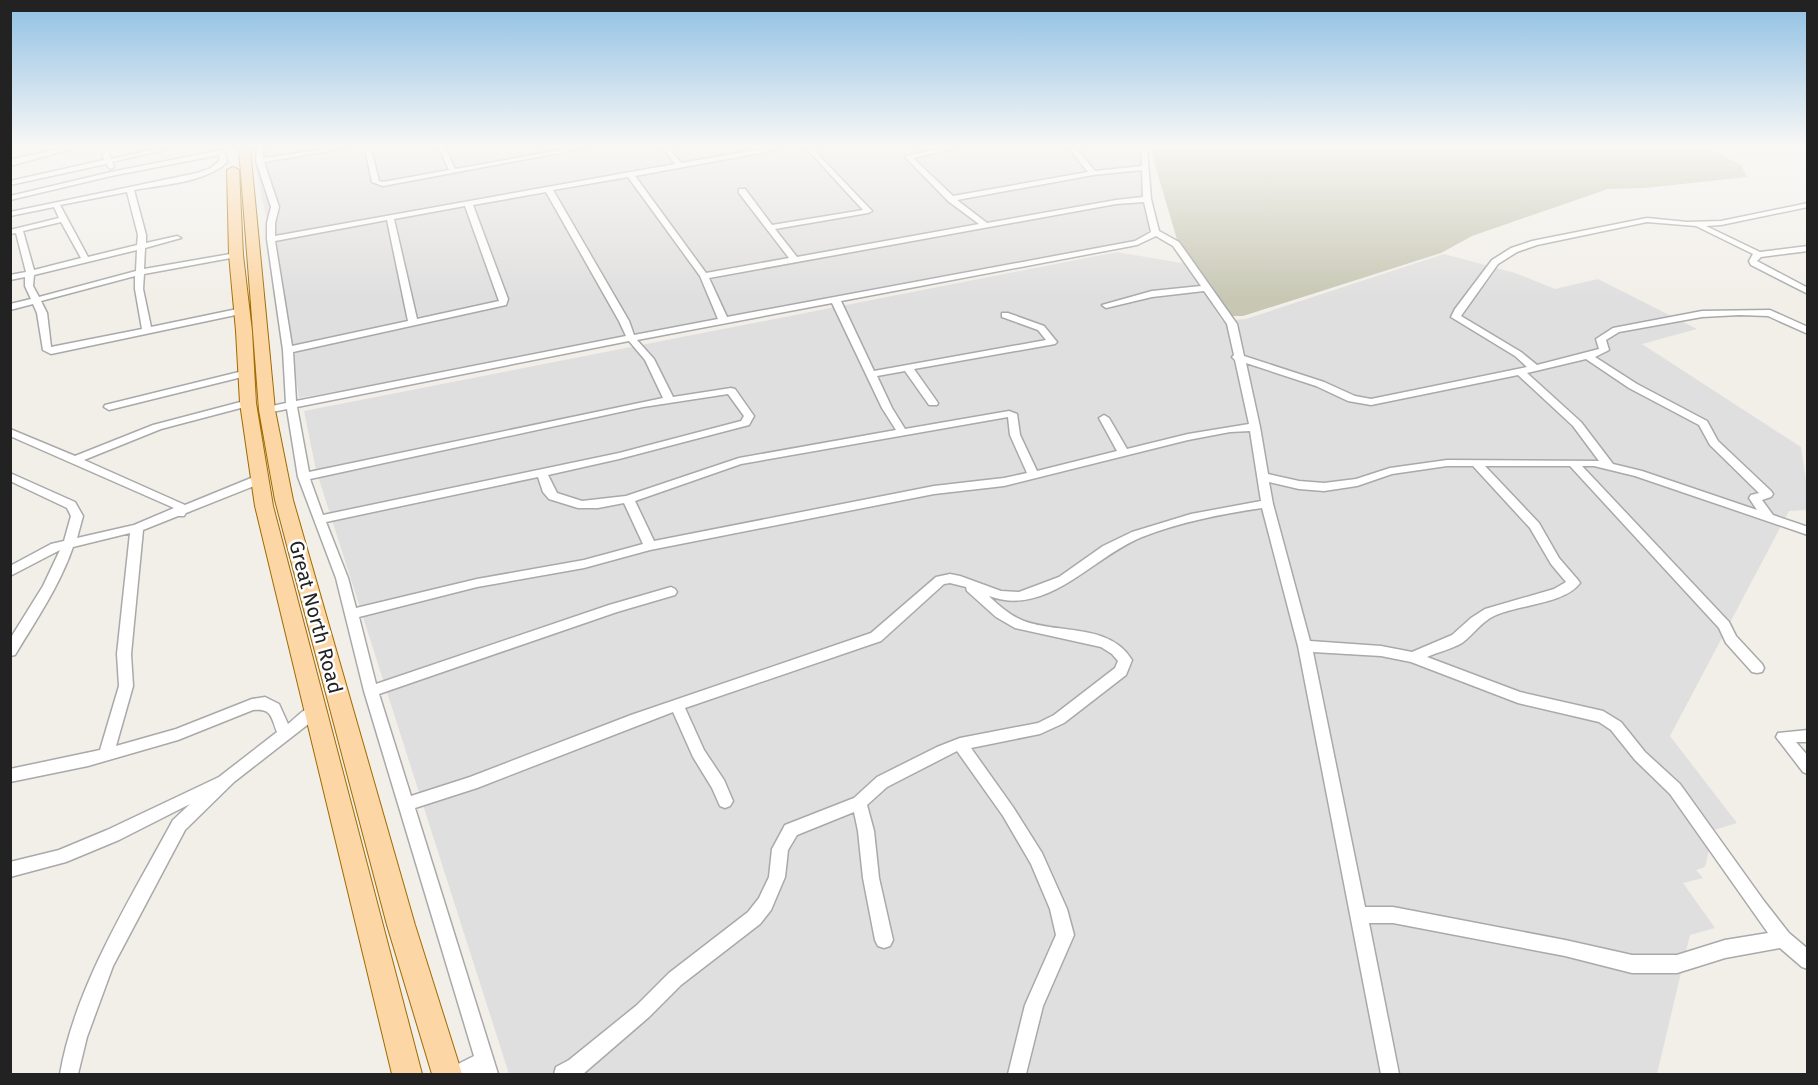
<svg xmlns="http://www.w3.org/2000/svg" width="1818" height="1085" viewBox="0 0 1818 1085" font-family="'Fira Sans',sans-serif">
<rect width="100%" height="100%" fill="#f2efe9"/>
<path fill="#e0dfdf" d="M 252,148 L 1140,148 L 1149,231 L 1136,240 L 724,321 L 299,398 L 287,320 Z
M 1117,252 L 1187,264 L 1222,321 L 1246,319 L 1444,254 L 1515,273 L 1555,289 L 1598,279 L 1697,329 L 1642,344 L 1801,447 L 1807,487 L 1807,510 L 1789,511 L 1670,736 L 1737,823 L 1714,830 L 1705,867 L 1696,870 L 1703,878 L 1683,883 L 1715,928 L 1690,935 L 1657,1074 L 509,1074 L 316,470 L 304,411 Z"/>
<path fill="#c7c7b4" d="M 1150,148 L 1708,148 L 1741,165 L 1747,177 L 1644,188 L 1608,189 L 1472,236 L 1441,253 L 1243,316 L 1229,316 L 1178,243 Z"/>
<g fill="none" stroke-linecap="round" stroke-linejoin="round">
<g stroke="#a9a9a9" stroke-width="3">
<path id="minor" d="M 101,148 L 107,148 L 111,159 L 161,148 L 171,148 L 112,162 L 114,167 L 110,169 L 106,164 L 10,185 L 10,181 L 104,160 Z
M 257,148 L 263,148 L 263,158 L 334,148 L 347,148 L 264,162 L 279,207 L 275,223 L 275,236 L 675,164 L 663,148 L 669,148 L 681,163 L 767,148 L 779,148 L 776,150 L 635,176 L 706,273 L 789,258 L 739,193 L 739,189 L 745,189 L 772,225 L 863,210 L 806,148 L 812,148 L 872,211 L 868,213 L 775,229 L 797,257 L 979,224 L 948,201 L 906,158 L 906,156 L 942,148 L 952,148 L 951,149 L 913,158 L 953,196 L 1088,172 L 1075,156 L 1070,148 L 1076,148 L 1095,171 L 1142,166 L 1141,148 L 1147,148 L 1151,199 L 1159,231 L 1179,242 L 1237,324 L 1244,356 L 1324,382 L 1355,396 L 1371,399 L 1527,367 L 1515,356 L 1451,317 L 1455,309 L 1492,260 L 1511,248 L 1532,241 L 1647,218 L 1687,222 L 1721,221 L 1808,203 L 1808,207 L 1721,225 L 1706,226 L 1760,252 L 1808,246 L 1808,251 L 1761,257 L 1757,261 L 1808,288 L 1808,294 L 1751,265 L 1749,261 L 1753,254 L 1696,226 L 1647,222 L 1537,245 L 1517,252 L 1498,264 L 1461,316 L 1521,352 L 1537,365 L 1599,349 L 1596,339 L 1613,328 L 1702,311 L 1770,310 L 1808,327 L 1808,334 L 1768,316 L 1739,315 L 1702,317 L 1619,332 L 1606,340 L 1609,350 L 1595,357 L 1637,384 L 1707,421 L 1718,441 L 1771,491 L 1773,494 L 1771,497 L 1762,500 L 1773,515 L 1808,527 L 1808,535 L 1635,476 L 1594,466 L 1582,466 L 1729,622 L 1736,636 L 1762,664 L 1764,668 L 1762,672 L 1757,673 L 1752,672 L 1726,643 L 1719,628 L 1570,466 L 1485,466 L 1539,523 L 1559,558 L 1578,580 L 1580,583 C 1565,604 1517,605 1494,616 C 1481,622 1473,635 1462,643 C 1452,649 1438,652 1427,657 L 1520,692 L 1603,711 L 1621,722 L 1645,752 L 1680,784 L 1764,901 L 1789,933 L 1808,949 L 1808,969 L 1802,967 L 1780,948 L 1725,958 L 1677,973 L 1632,973 L 1565,956 L 1393,923 L 1369,923 L 1399,1074 L 1381,1074 L 1298,646 L 1262,508 C 1221,514 1180,522 1142,537 C 1092,557 1047,618 989,596 C 999,606 1011,616 1024,621 C 1058,634 1110,623 1132,660 L 1126,675 L 1064,723 L 1040,734 L 971,748 L 1013,807 L 1042,853 L 1067,909 L 1074,935 L 1043,1006 L 1026,1074 L 1008,1074 L 1025,1005 L 1056,935 L 1050,909 L 1031,864 L 1003,816 L 957,751 L 887,787 L 867,805 L 874,831 L 879,878 L 893,940 L 890,946 L 884,948 L 878,946 L 875,940 L 863,878 L 858,831 L 854,812 L 797,835 L 788,850 L 785,877 L 771,910 L 760,924 L 681,985 L 649,1017 L 583,1074 L 554,1074 L 556,1067 L 569,1060 L 637,1005 L 669,973 L 748,912 L 759,898 L 769,877 L 772,849 L 785,825 L 854,798 L 877,777 L 937,747 L 960,738 L 1038,723 L 1054,715 L 1115,668 L 1118,661 L 1112,654 L 1101,647 L 1015,628 L 996,617 L 967,591 L 966,587 L 950,583 L 944,584 L 881,641 L 685,708 L 704,750 L 724,780 L 733,801 L 730,806 L 725,808 L 720,806 L 712,788 L 693,757 L 673,712 L 477,788 L 415,808 L 498,1074 L 450,1074 L 452,1067 L 474,1056 L 364,691 L 336,578 L 298,477 L 287,409 L 267,413 L 262,410 L 263,408 L 286,403 L 283,350 L 267,239 L 267,223 L 271,207 L 256,161 ZM 1142,170 L 1143,197 L 1116,200 L 987,223 L 957,200 L 1093,175 ZM 628,177 L 700,276 L 718,319 L 634,335 L 629,321 L 553,190 ZM 546,192 L 619,321 L 626,336 L 296,401 L 293,352 L 506,305 L 508,299 L 473,205 ZM 1144,202 L 1151,232 L 1135,241 L 727,317 L 709,278 L 1116,204 ZM 465,206 L 499,301 L 417,319 L 394,219 ZM 387,220 L 408,321 L 292,346 L 275,241 ZM 1156,236 L 1173,246 L 1201,286 L 1152,291 L 1102,305 L 1106,308 L 1152,297 L 1204,291 L 1227,324 L 1234,355 L 1232,357 L 1235,360 L 1249,424 L 1188,434 L 1127,449 L 1109,418 L 1104,415 L 1099,418 L 1117,451 L 1037,471 L 1020,435 L 1017,414 L 1009,411 L 905,429 L 892,408 L 877,376 L 905,371 L 929,405 L 937,405 L 938,403 L 914,369 L 1055,344 L 1057,342 L 1044,326 L 1008,313 L 1002,313 L 1002,317 L 1038,330 L 1046,340 L 874,371 L 841,301 L 1137,245 ZM 832,303 L 882,408 L 896,430 L 739,458 L 626,496 L 582,501 L 557,493 L 548,475 L 619,459 L 749,425 L 754,416 L 735,389 L 731,388 L 673,397 L 654,359 L 637,340 ZM 629,341 L 645,360 L 663,398 L 309,472 L 297,407 ZM 1586,359 L 1629,388 L 1699,425 L 1710,445 L 1759,493 L 1751,495 L 1749,498 L 1757,510 L 1642,471 L 1613,464 L 1581,422 L 1527,373 ZM 1246,363 L 1316,386 L 1348,401 L 1371,405 L 1518,375 L 1573,426 L 1599,461 L 1447,460 L 1390,468 L 1356,479 L 1324,483 L 1299,481 L 1268,474 L 1260,427 ZM 728,394 L 744,416 L 741,421 L 619,453 L 323,515 L 310,479 L 643,407 ZM 1008,417 L 1010,435 L 1027,473 L 1004,478 L 934,486 L 654,541 L 635,501 L 741,464 ZM 1250,431 L 1261,501 L 1191,514 L 1132,532 L 1103,546 L 1059,577 L 1019,592 L 1001,591 L 960,576 L 950,574 L 936,577 L 871,633 L 631,715 L 470,777 L 411,796 L 379,694 L 617,612 L 675,595 L 677,592 L 675,589 L 671,587 L 609,605 L 376,684 L 359,617 L 477,587 L 584,568 L 650,550 L 934,494 L 1004,486 L 1188,440 L 1230,432 ZM 1447,466 L 1473,466 L 1530,528 L 1551,564 L 1566,582 L 1554,589 L 1485,609 L 1471,618 L 1452,635 L 1412,652 L 1381,646 L 1310,641 L 1273,504 L 1269,482 L 1299,489 L 1324,491 L 1357,486 L 1392,474 ZM 538,477 L 543,492 L 549,499 L 578,508 L 598,508 L 624,503 L 643,544 L 584,560 L 477,579 L 356,608 L 348,578 L 326,522 ZM 1313,652 L 1381,656 L 1411,662 L 1518,703 L 1599,722 L 1611,730 L 1635,760 L 1670,794 L 1768,933 L 1725,940 L 1677,955 L 1632,955 L 1565,940 L 1393,907 L 1365,907 Z
M 365,148 L 371,148 L 379,181 L 383,182 L 449,170 L 439,148 L 445,148 L 455,169 L 573,148 L 585,148 L 383,186 L 372,182 Z
M 222,150 L 225,152 L 227,162 C 208,182 161,185 134,190 L 146,235 L 146,243 L 177,236 L 181,238 L 145,248 L 144,269 L 236,253 L 240,255 L 236,257 L 144,274 L 143,289 L 151,327 L 242,308 L 246,311 L 245,313 L 51,354 L 43,350 L 37,313 L 33,304 L 10,310 L 10,304 L 31,299 L 25,286 L 25,277 L 10,280 L 10,275 L 26,272 L 16,233 L 10,234 L 10,230 L 59,218 L 54,207 L 10,216 L 10,212 L 197,173 L 211,168 L 219,161 L 219,155 L 111,176 L 10,200 L 10,196 L 111,172 ZM 127,192 L 138,235 L 137,245 L 88,257 L 60,205 ZM 61,222 L 81,258 L 34,270 L 23,231 ZM 137,250 L 136,271 L 39,297 L 33,286 L 34,275 ZM 135,276 L 135,289 L 142,329 L 51,347 L 47,313 L 41,301 Z
M 247,370 L 252,373 L 250,375 L 109,410 L 104,407 L 105,405 Z
M 248,400 L 253,403 L 252,405 L 161,429 L 84,460 L 185,505 L 256,476 L 264,476 L 266,479 L 264,482 L 186,513 L 184,516 L 178,516 L 143,530 L 131,654 L 133,686 L 116,746 L 176,729 L 252,699 L 265,697 L 279,704 L 288,724 C 297,717 308,703 320,707 L 322,711 L 320,715 L 234,782 L 185,830 L 113,966 L 87,1037 L 78,1074 L 60,1074 C 75,986 131,898 173,820 L 190,804 L 119,840 L 66,862 L 10,877 L 10,862 L 59,850 L 107,830 L 219,777 L 277,732 C 271,717 272,708 253,710 L 178,740 L 88,766 L 10,782 L 10,769 L 100,750 L 119,686 L 117,654 L 130,533 L 73,547 C 60,585 36,620 15,655 L 10,656 L 10,639 L 43,586 L 60,550 L 10,576 L 10,566 L 51,544 L 64,541 L 71,516 L 67,508 L 10,481 L 10,473 L 75,502 L 83,516 L 77,538 L 134,525 L 174,508 L 10,436 L 10,429 L 75,456 L 153,425 Z
M 1808,730 L 1808,742 L 1796,742 L 1808,756 L 1808,774 L 1803,772 L 1776,737 L 1778,733 Z"/>
</g>
<g stroke="#a9a9a9" stroke-width="3">
<path id="tertiary" d="M 62,148 L 75,148 L 10,166 L 10,160 Z"/>
</g>
<g stroke="#a06b00" stroke-width="2">
<path id="primary" d="M 239,148 L 250,148 L 275,410 L 293,500 L 415,925 L 462,1074 L 432,1074 L 387,925 L 275,500 L 259,410 Z
M 233,167 L 239,170 L 243,255 L 252,331 L 256,403 L 273,506 L 422,1074 L 392,1074 L 255,506 L 240,403 L 236,331 L 229,255 L 227,170 Z"/>
</g>
<use href="#minor" fill="#fff" fill-rule="evenodd"/>
<use href="#tertiary" fill="#fff" fill-rule="evenodd"/>
<use href="#primary" fill="#fcd6a4" fill-rule="evenodd"/>
</g>
<linearGradient id="sky" x2="0" y2="1"><stop stop-color="#8fc0e4"/><stop offset="0.49" stop-color="#f9f8f5"/><stop offset="1" stop-color="#f9f8f5" stop-opacity="0"/></linearGradient>
<rect width="1818" height="299" fill="url(#sky)"/>
<g text-anchor="middle" dominant-baseline="central" stroke-width="5" stroke-linejoin="round" paint-order="stroke">
<g font-size="20" fill="#222" stroke="#fff">
<text transform="translate(316 617) rotate(75)">Great North Road</text>
</g>
</g>
<rect width="1818" height="1085" fill="none" stroke="#222222" stroke-width="24"/>
</svg>
